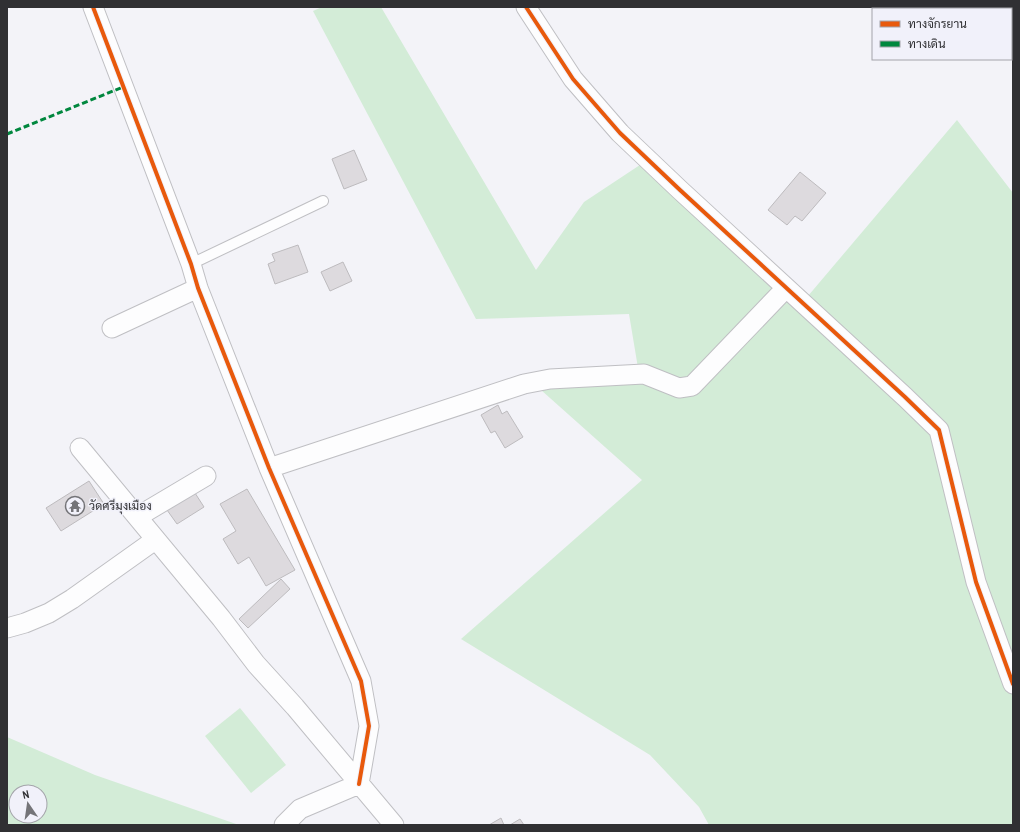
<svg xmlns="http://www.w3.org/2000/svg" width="1020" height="832" viewBox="0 0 1020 832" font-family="'Archivo Narrow',Sarabun,sans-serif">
<rect width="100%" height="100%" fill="#f3f3f8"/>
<path fill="#d3ecd7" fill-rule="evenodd" d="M 322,7 L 381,7 L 536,270 L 584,202 L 655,155 L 808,296 L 957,120 L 1013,193 L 1013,825 L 709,825 L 699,807 L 650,755 L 461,639 L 642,480 L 541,390 L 640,380 L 629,314 L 476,319 L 313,11 Z
M 240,708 L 286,765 L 251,793 L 205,736 Z
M 7,737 L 95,775 L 239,825 L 7,825 ZM 16,792 L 40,792 L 40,816 L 16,816 Z"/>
<path fill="#dddade" stroke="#bdbbbe" d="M 354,150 L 367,180 L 344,189 L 332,159 Z
M 800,172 L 826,193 L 802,221 L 795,216 L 787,225 L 768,210 Z
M 298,245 L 308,272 L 275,284 L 268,264 L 275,261 L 272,254 Z
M 343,262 L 352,281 L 330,291 L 321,272 Z
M 498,405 L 502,414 L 507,411 L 523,437 L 505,448 L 495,431 L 491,433 L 481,415 Z
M 89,481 L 104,504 L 61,531 L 46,508 Z
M 247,489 L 295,570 L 266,586 L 249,557 L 238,564 L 223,539 L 236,531 L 220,504 Z
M 195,493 L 204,507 L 177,524 L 167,510 Z
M 281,579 L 290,589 L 248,628 L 239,619 Z
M 501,818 L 504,825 L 489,825 Z
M 520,819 L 524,825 L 510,825 Z"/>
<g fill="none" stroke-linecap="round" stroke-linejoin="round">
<g stroke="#bfbfc3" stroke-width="12">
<path id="service" d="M 191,264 L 323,201"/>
</g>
<g stroke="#bfbfc3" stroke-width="21">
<path id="minor" d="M 93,7 L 191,264 L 198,288 L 269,468 L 361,681 L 369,726 L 359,784
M 526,7 L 573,79 L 620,133 L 680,190 L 905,397 L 939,430 L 976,582 L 1013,684
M 112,328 L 198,288
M 80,448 L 221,618 L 256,664 L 295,707 L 394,825
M 269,468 L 524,384 L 550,379 L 644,374 L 679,388 L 692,386 L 786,288
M 137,517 L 206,476
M 7,628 L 25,623 L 49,613 L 72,599 L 155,540
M 284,825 L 300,809 L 359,784"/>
</g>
<use href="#service" stroke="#fdfdfe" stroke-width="10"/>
<use href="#minor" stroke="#fdfdfe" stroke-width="19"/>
<path stroke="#00873e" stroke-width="3" stroke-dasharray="6 3" stroke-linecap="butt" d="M 7,134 L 123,87"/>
<g stroke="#f1f1fa" stroke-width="6">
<path id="cycleway" d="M 93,7 L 191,264 L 198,288 L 269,468 L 361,681 L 369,726 L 359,784
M 526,7 L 573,79 L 620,133 L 680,190 L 905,397 L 939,430 L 976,582 L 1013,684"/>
</g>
<use href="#cycleway" stroke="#e8590c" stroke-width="4"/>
</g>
<defs>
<g id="temple-ring" transform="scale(1)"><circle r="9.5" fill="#f1f1fa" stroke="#747478" stroke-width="1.5"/><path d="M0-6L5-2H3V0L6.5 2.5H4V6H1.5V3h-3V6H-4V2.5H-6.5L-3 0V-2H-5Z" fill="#747478"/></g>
</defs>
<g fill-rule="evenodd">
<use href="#temple-ring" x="75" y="506"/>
</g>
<g text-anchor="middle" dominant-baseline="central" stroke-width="3" stroke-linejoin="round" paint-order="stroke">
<g font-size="12" fill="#303033" stroke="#f1f1fa" text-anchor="start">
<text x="89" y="506">วัดศรีมุงเมือง</text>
</g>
</g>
<rect width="1020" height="832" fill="none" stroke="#303033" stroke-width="16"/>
<rect x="872" y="8" width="140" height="52" fill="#f1f1fa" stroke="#a4a4aa"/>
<rect x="880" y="21" width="20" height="6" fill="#e8590c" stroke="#a4a4aa"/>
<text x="908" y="28" font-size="12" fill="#303033">ทางจักรยาน</text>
<rect x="880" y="41" width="20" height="6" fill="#00873e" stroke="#a4a4aa"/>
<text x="908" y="48" font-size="12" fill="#303033">ทางเดิน</text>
<g transform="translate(28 804) rotate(347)"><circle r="19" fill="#f1f1fa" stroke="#a4a4aa"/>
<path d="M0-3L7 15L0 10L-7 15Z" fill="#747478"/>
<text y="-6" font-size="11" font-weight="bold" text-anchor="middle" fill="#303033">N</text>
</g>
</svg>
